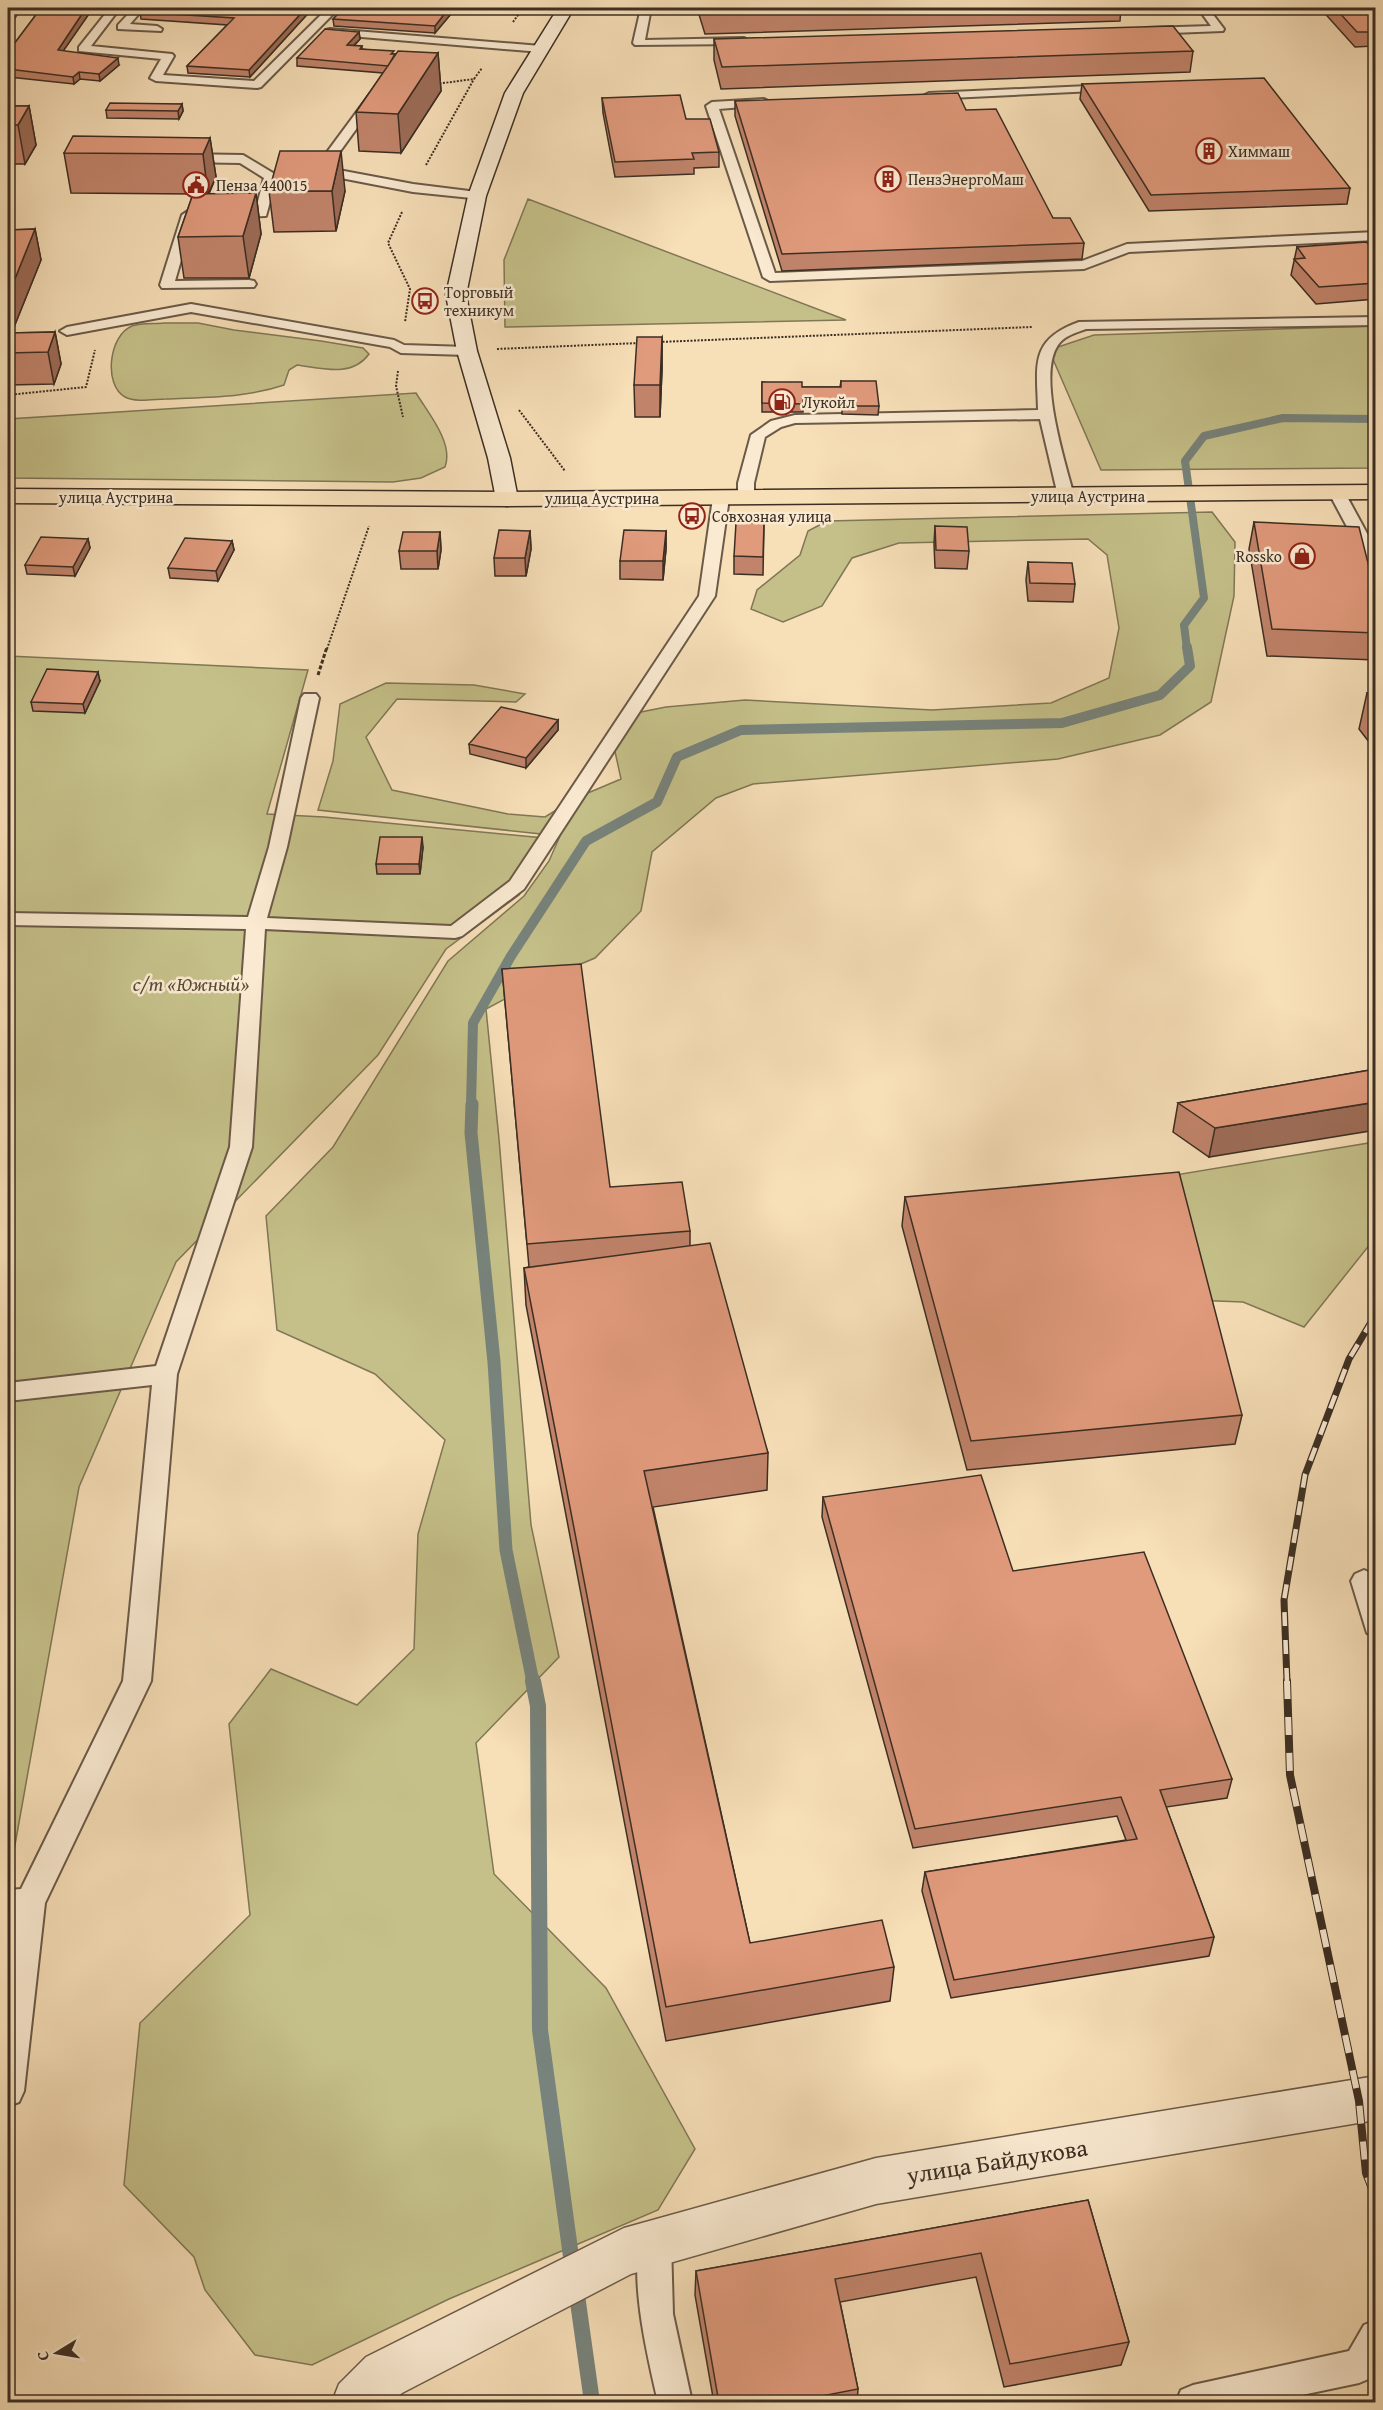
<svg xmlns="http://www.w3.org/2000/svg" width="1383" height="2410" viewBox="0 0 1383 2410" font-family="'Gentium Book Plus',serif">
<rect width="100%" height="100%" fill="#f7dfb8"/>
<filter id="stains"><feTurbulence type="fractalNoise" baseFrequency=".00333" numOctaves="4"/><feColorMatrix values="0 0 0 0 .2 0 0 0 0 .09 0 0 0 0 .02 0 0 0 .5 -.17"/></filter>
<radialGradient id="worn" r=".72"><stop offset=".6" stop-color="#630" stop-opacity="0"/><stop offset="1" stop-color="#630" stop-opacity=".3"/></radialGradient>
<path fill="#c5c089" stroke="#807756" stroke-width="1.5" d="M 528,199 L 846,320 L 505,327 L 504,260 Z
M 164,323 L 198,323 L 234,330 L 321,341 L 363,348 L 369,354 C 352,378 321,368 297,365 L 289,370 L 284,385 C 246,398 207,397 166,399 C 155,399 136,403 125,397 C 103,385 109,335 132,326 C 141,323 155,324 164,323 Z
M 1375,326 L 1375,468 L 1101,470 L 1049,350 L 1094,335 Z
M 416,393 C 428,413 454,443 445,467 L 421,478 L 393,482 L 8,478 L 8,419 Z
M 1212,512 L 1235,542 L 1234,596 L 1211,702 L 1160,735 L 1058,759 L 753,784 L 716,798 L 652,852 L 641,911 L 595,958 L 533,984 L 486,1009 L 499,1139 L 531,1525 L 559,1657 L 476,1743 L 494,1874 L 606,1988 L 695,2149 L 658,2210 L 449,2299 L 312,2365 L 255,2355 L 205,2290 L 194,2257 L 124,2185 L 140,2023 L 250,1915 L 229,1724 L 271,1669 L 357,1705 L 414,1649 L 418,1534 L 445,1440 L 375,1374 L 277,1330 L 266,1216 L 333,1147 L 448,961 L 524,896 L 549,861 L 560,836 L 318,810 L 333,761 L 340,704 L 386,683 L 474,685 L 525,694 L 516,702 L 397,699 L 366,737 L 392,790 L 508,814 L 545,817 L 576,798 L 621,779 L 614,747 L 621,716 L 666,707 L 745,700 L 932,710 L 1051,703 L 1109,678 L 1119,628 L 1107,555 L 1088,539 L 899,543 L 852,558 L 822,606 L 783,622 L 751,609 L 757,590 L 800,555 L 808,531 L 827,521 Z
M 8,656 L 308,670 L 267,814 L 324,817 L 554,839 L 519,895 L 446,949 L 378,1055 L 176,1262 L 79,1487 L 8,1884 Z
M 1375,1142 L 1375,1238 L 1304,1327 L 1243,1302 L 1191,1300 L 1151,1179 Z"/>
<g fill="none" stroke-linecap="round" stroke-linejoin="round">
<path stroke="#77837c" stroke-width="8" d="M 1187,649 L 1184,625 L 1204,598 L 1185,461 L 1204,436 L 1283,418 L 1376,419"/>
<path stroke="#77837c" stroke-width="10" d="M 471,1106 L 473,1023 L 511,956 L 586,841 L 657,802 L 677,757 L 741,730 L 1062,723 L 1160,695 L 1190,666 L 1187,647"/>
<path stroke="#77837c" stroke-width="13" d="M 472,1104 L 471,1133 L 494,1362 L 506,1550 L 533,1682"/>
<path stroke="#77837c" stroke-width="16" d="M 533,1681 L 538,1706 L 540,2030 L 573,2271
M 576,2288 L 592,2402"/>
<g stroke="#6b5a48" stroke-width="4">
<path id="service" d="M 10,8 L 20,8 L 12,21 L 8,22 Z
M 110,8 L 120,8 L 91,46 L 172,54 L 174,56 L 163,75 L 254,81 L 328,8 L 339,8 L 261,87 L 257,88 L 156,81 L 150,78 L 161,59 L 79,51 L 79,47 Z
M 134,8 L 144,8 L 130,24 L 157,26 L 162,29 L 161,31 L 118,29 L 118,25 Z
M 641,8 L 651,8 L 645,40 L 744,38 L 750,41 L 744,44 L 635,45 L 633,43 Z
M 1198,8 L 1208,8 L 1224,29 L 1223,31 L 1146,34 L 1141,31 L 1146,28 L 1211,26 Z
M 330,29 L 541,46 L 547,49 L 541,52 L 326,34 L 326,30 Z
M 1111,85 L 1117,88 L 1115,90 L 929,99 L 923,96 L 929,93 Z
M 374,93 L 380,96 L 328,168 L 413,184 L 477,192 L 483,196 L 481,199 L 413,192 L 320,174 L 276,180 L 266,216 L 227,218 L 222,217 L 221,214 L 222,211 L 256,209 L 264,178 L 240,163 L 182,162 L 176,158 L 182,154 L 243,155 L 273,173 L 316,167 L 370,94 Z
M 764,99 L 768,101 L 768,105 L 719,109 L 775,273 L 1082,261 L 1127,244 L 1376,232 L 1376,240 L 1129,252 L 1084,269 L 770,281 L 763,277 L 706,106 L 712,102 Z
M 188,211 L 194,215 L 175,281 L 249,280 L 254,281 L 256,284 L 254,287 L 162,288 L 160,285 L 182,215 Z
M 191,304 L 394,340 L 404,345 L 467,347 L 474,351 L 467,355 L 401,353 L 390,347 L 191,312 L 67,335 L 60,331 L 67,327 Z
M 1376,317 L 1376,325 L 1086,329 C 1075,333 1064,336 1058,345 C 1037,375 1065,462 1074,496 L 1071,499 L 1061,499 L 1058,496 L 1040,419 L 795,423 L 781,427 L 765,437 L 754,483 L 754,498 L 746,503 L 738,498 L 738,483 L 751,435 L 771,421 L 795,415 L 1038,410 C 1037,365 1029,340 1079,322 Z
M 1337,488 L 1345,493 L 1376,550 L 1376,571 L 1368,566 L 1329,493 Z
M 721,493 L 729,498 L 715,596 L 524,889 L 462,936 L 455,938 L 265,929 L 252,1147 L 177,1374 L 151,1681 L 45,1903 L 24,2091 L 19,2102 L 8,2106 L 8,1967 L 14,1916 L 8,1916 L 8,1890 L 21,1889 L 123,1681 L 152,1385 L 8,1401 L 8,1383 L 156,1366 L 230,1147 L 246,929 L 8,925 L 8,913 L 248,917 L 269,847 L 301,698 L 304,694 L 316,694 L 319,698 L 287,847 L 267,918 L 451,926 L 510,881 L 699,596 L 713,498 Z
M 1364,1570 L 1373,1574 L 1376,1578 L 1376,1636 L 1367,1633 L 1351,1581 L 1355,1574 Z
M 655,2227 L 667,2231 L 671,2243 L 673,2314 L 692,2402 L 658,2402 C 648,2359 627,2272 643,2231 Z
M 1376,2320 L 1376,2370 L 1371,2378 L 1359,2383 L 1269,2402 L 1176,2402 L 1181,2390 L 1193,2385 L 1349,2351 L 1364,2325 Z"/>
</g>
<g stroke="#6b5a48" stroke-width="3">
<path id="minor" d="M 1376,2076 L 1376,2120 L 876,2204 L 631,2274 L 402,2393 L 392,2402 L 332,2402 L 339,2384 L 366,2357 L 624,2228 L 876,2158 Z"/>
</g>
<g stroke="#3c2e23" stroke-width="3">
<path id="secondary" d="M 558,8 L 574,8 L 523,93 L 486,196 L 466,295 L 477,351 L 510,458 L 518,499 L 515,504 L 507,506 L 499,504 L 496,499 L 488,458 L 457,351 L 446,295 L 468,196 L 505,93 Z"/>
</g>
<g stroke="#3c2e23" stroke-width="3">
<path id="primary" d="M 1376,485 L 1376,499 L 507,506 L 8,503 L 8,489 L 507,492 Z"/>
</g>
<path stroke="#3c2e23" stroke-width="2" stroke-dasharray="2 1.5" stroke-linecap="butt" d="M 513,22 L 523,8
M 436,84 L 474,79 L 482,68
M 426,165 L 474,79
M 402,212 L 388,243 L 410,289 L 405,322
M 659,342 L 1032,327
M 497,349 L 639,343
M 398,371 L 396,386 L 403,417
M 8,395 L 86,387 L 95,350
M 519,410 L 565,471
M 327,649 L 369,526"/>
<path stroke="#3c2e23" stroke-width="3" stroke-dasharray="4 2" stroke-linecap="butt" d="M 318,675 L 327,647"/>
<use href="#service" fill="#faead1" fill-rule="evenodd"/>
<use href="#minor" fill="#faead1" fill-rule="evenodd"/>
<use href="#secondary" fill="#faead1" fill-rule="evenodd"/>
<use href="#primary" fill="#f7dfb8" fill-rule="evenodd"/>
<g stroke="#3c2e23" stroke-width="7">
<path id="rail-far1" d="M 1287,1682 L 1284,1600 L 1305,1475 L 1349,1359 L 1376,1314"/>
</g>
<g stroke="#3c2e23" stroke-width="8">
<path id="rail" d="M 1287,1681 L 1290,1775 L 1359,2101 L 1366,2173 L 1376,2199"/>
</g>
<use href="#rail-far1" stroke="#faead1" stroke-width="4.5" stroke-dasharray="14" stroke-linecap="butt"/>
<use href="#rail" stroke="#faead1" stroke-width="6" stroke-dasharray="18" stroke-linecap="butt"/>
</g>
<path fill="#c1846b" stroke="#3c2e23" stroke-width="1.5" d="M 41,8 L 93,8 L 63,51 L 119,65 L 100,81 L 80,79 L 74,84 L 9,77 L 8,71 L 8,52 Z
M 313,8 L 250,77 L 188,73 L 187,66 L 227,25 L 141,19 L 140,12 Z
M 344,8 L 456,8 L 435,33 L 334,26 L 333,19 Z
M 697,8 L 1121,8 L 1120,21 L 705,34 Z
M 1320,8 L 1376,8 L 1376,72 L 1369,65 L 1373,46 L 1355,47 Z
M 359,32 L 360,39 L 354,46 L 362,46 L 362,49 L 394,54 L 438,53 L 441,91 L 401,153 L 359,151 L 356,112 L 383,73 L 297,66 L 297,58 Z
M 714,39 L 1193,51 L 1190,72 L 721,89 L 714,60 Z
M 1082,84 L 1350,188 L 1347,204 L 1149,211 L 1080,99 Z
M 602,98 L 686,119 L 719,152 L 719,167 L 694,168 L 694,174 L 615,177 L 603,113 Z
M 735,101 L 966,110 L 1053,218 L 1084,243 L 1082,259 L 782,271 L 735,116 Z
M 182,104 L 183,111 L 179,119 L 107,118 L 106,110 Z
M 8,106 L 29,106 L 36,145 L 25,164 L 8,164 Z
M 210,138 L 216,177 L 209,194 L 256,193 L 261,234 L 249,278 L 184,278 L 178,237 L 193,194 L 71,193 L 64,153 Z
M 269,191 L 345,191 L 336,231 L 274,232 Z
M 35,229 L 41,260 L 12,332 L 8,332 L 8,230 Z
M 1297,247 L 1376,251 L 1376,299 L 1316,304 L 1291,275 Z
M 55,332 L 61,364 L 54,384 L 8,385 L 8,333 Z
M 662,337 L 662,369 L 660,417 L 635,417 L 634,385 Z
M 841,381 L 879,406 L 878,415 L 842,414 L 842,409 L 803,409 L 803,412 L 762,412 L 762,382 L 802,387 L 840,387 Z
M 1254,522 L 1376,595 L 1376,660 L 1267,656 L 1249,549 Z
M 764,523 L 763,575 L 734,574 L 734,556 Z
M 935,526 L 969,551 L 967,569 L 935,568 L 934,544 Z
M 530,531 L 531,549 L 526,576 L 495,576 L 494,558 Z
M 666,531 L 666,549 L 663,580 L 620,579 L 620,561 Z
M 440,532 L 441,550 L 438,569 L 401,569 L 399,551 Z
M 88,539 L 90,548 L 75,576 L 27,574 L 25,565 Z
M 232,541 L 234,550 L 218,581 L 170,578 L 168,568 Z
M 1028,562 L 1075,584 L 1073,602 L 1028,601 L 1026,580 Z
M 100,681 L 85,713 L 33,711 L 31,702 Z
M 1376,692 L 1376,751 L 1359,729 L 1367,693 Z
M 558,720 L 558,730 L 526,768 L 470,754 L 469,744 Z
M 423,847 L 420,874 L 377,874 L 376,864 Z
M 502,969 L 610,1187 L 690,1231 L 690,1246 L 768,1453 L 767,1490 L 653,1507 L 750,1943 L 894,1967 L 890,2001 L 666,2041 L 526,1305 L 524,1268 L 529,1267 Z
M 1376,1069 L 1209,1157 L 1173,1132 L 1178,1103 Z
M 905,1197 L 1242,1415 L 1235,1444 L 967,1470 L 902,1226 Z
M 823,1497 L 1013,1571 L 1232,1779 L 1227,1798 L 1166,1807 L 1214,1937 L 1209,1956 L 951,1998 L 922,1891 L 925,1872 L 1126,1840 L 1117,1816 L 913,1848 L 822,1517 Z
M 1088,2200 L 1129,2342 L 1121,2365 L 1004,2387 L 976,2277 L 840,2302 L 858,2389 L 857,2403 L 714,2403 L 695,2295 L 696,2271 Z"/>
<path fill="#9d6c57" stroke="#3c2e23" stroke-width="1.5" d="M 86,8 L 93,8 L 59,57 L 58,50 Z
M 306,8 L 313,8 L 250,77 L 249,70 Z
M 449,8 L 456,8 L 435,33 L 435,26 Z
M 359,32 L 360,39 L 347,52 L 347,45 Z
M 438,53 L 441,91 L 401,153 L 398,114 Z
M 118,58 L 119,65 L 100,81 L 99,74 Z
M 79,72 L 80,79 L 74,84 L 73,77 Z
M 182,104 L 183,111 L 179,119 L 178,111 Z
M 29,106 L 36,145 L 25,164 L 18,125 Z
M 210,138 L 216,177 L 208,194 L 203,154 Z
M 341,151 L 345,191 L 336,231 L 332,191 Z
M 256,193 L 261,234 L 249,278 L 243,236 Z
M 35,229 L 41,260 L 12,332 L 8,309 L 8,296 Z
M 55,332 L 61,364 L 54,384 L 48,352 Z
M 662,337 L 662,369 L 660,417 L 660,385 Z
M 530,531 L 531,549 L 526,576 L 525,558 Z
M 666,531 L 666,549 L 663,580 L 663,561 Z
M 440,532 L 441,550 L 438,569 L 437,551 Z
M 88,539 L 90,548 L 75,576 L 73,567 Z
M 232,541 L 234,550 L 218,581 L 216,571 Z
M 98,672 L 100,681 L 85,713 L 83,704 Z
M 558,720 L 558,730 L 526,768 L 526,758 Z
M 422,837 L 423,847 L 420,874 L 419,864 Z
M 1376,1102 L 1376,1130 L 1209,1157 L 1215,1128 Z"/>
<path fill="#e09a7c" stroke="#3c2e23" stroke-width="1.5" d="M 41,8 L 86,8 L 58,50 L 118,58 L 99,74 L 79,72 L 73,77 L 8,69 L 14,65 L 8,64 L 8,52 Z
M 144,8 L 306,8 L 249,70 L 187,66 L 234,18 L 140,12 Z
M 344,8 L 449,8 L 435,26 L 333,19 Z
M 703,8 L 885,8 L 705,13 Z
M 1335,8 L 1376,8 L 1376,32 L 1357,32 Z
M 1173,26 L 1193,51 L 722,67 L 714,39 Z
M 325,29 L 359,32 L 347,45 L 362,46 L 360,49 L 394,51 L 391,54 L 395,54 L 388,66 L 297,58 Z
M 398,51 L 438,53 L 398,114 L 356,112 Z
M 1264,78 L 1350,188 L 1151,195 L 1082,84 Z
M 958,93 L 966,110 L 996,109 L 1053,218 L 1070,218 L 1084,243 L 782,254 L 735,101 Z
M 680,95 L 686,119 L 710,119 L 719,152 L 692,153 L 694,159 L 615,162 L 602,98 Z
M 110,103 L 182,104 L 178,111 L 106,110 Z
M 8,106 L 29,106 L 18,125 L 8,125 Z
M 73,136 L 210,138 L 203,154 L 64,153 Z
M 280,151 L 341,151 L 332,191 L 269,191 Z
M 256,193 L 243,236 L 178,237 L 193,194 Z
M 35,229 L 8,296 L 8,230 Z
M 1366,242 L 1376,251 L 1376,283 L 1319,287 L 1294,259 L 1305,258 L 1297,247 Z
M 55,332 L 48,352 L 8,353 L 8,333 Z
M 637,337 L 662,337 L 660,385 L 634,385 Z
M 841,381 L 876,381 L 879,406 L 843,406 L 842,400 L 803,400 L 803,404 L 762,403 L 762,382 L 802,382 L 802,387 L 841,387 Z
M 1254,522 L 1359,527 L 1376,595 L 1376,633 L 1272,629 Z
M 736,523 L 764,523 L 763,557 L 734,556 Z
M 935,526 L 967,527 L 969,551 L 936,550 Z
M 499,530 L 530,531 L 525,558 L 494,558 Z
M 624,530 L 666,531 L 663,561 L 620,561 Z
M 403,532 L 440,532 L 437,551 L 399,551 Z
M 41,537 L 88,539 L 73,567 L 25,565 Z
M 185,538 L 232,541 L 216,571 L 168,568 Z
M 1028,562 L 1072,563 L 1075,584 L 1030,583 Z
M 47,669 L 98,672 L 83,704 L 31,702 Z
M 1376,692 L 1376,704 L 1367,693 Z
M 501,707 L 558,720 L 526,758 L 469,744 Z
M 380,837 L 422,837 L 419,864 L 376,864 Z
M 581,964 L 610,1187 L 682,1182 L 690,1231 L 527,1244 L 502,969 Z
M 1376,1069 L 1376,1102 L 1215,1128 L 1178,1103 Z
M 1179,1172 L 1242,1415 L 971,1441 L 905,1197 Z
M 710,1243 L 768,1453 L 644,1471 L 750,1943 L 882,1920 L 894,1967 L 666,2007 L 524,1268 Z
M 981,1475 L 1013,1571 L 1144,1552 L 1232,1779 L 1160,1790 L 1214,1937 L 954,1980 L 925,1872 L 1137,1839 L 1121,1797 L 915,1829 L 823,1497 Z
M 1088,2200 L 1129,2342 L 1010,2364 L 981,2253 L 835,2279 L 858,2389 L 786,2403 L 719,2403 L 696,2271 Z"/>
<defs>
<g id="building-ring" transform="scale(1.35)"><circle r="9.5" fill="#faead1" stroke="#8f2418" stroke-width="1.5"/><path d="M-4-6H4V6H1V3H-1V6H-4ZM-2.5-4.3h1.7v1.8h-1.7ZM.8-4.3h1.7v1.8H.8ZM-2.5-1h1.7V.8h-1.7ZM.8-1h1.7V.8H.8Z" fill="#8f2418"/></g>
<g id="civic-ring" transform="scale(1.35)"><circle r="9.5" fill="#faead1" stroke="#8f2418" stroke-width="1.5"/><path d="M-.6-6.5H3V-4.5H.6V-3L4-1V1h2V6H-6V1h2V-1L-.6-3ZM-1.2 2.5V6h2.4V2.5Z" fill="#8f2418"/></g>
<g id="bus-ring" transform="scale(1.35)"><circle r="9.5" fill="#faead1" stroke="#8f2418" stroke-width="1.5"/><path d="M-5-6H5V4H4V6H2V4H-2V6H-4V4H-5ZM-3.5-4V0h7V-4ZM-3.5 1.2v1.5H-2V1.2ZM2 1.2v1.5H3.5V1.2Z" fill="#8f2418"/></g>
<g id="fuel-ring" transform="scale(1.35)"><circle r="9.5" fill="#faead1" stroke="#8f2418" stroke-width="1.5"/><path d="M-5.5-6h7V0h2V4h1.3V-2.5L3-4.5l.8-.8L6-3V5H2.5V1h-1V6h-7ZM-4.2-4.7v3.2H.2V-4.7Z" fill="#8f2418"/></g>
<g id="shop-ring" transform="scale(1.35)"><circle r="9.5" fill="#faead1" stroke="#8f2418" stroke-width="1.5"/><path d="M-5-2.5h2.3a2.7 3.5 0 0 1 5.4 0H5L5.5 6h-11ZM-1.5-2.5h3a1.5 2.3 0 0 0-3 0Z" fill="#8f2418"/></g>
</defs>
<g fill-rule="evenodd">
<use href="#building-ring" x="1209" y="151"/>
<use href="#building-ring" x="888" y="179"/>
<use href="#civic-ring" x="196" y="185"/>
<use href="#bus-ring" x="425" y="301"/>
<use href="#fuel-ring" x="782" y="402"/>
<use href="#bus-ring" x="692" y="516"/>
<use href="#shop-ring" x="1302" y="556"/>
</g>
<g text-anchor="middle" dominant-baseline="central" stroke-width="5" stroke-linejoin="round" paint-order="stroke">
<g font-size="16" fill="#3c2e23" stroke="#faead1" text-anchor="start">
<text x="1228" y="151">Химмаш</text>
<text x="908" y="179">ПензЭнергоМаш</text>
<text x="216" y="185">Пенза 440015</text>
<text x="444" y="292">Торговый<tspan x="444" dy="18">техникум</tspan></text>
<text x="802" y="402">Лукойл</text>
<text x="712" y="516">Совхозная улица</text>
<text x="1282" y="556" text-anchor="end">Rossko</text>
</g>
<g font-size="16" fill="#3c2e23" stroke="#faead1">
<text x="1088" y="496">улица Аустрина</text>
<text x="116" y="497">улица Аустрина</text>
<text x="602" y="498">улица Аустрина</text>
</g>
<g font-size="20" font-style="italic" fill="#574b37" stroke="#faead1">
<text x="191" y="983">с/т «Южный»</text>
</g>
<g font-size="24" fill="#3c2e23" stroke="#faead1">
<text transform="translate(997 2161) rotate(-9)">улица Байдукова</text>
</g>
</g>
<rect width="1383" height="2410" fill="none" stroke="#f7dfb8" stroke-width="30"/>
<rect x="9" y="9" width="1365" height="2392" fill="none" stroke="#3c2e23" stroke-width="3"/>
<rect x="15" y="15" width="1353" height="2380" fill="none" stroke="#3c2e23" stroke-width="1.5"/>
<g transform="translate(57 2353) rotate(259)" stroke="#faead1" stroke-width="4.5" paint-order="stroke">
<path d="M0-4.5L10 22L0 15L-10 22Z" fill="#3c2e23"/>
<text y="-9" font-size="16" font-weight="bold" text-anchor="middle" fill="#3c2e23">С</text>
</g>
<rect width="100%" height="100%" filter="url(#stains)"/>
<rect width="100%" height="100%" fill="url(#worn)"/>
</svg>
